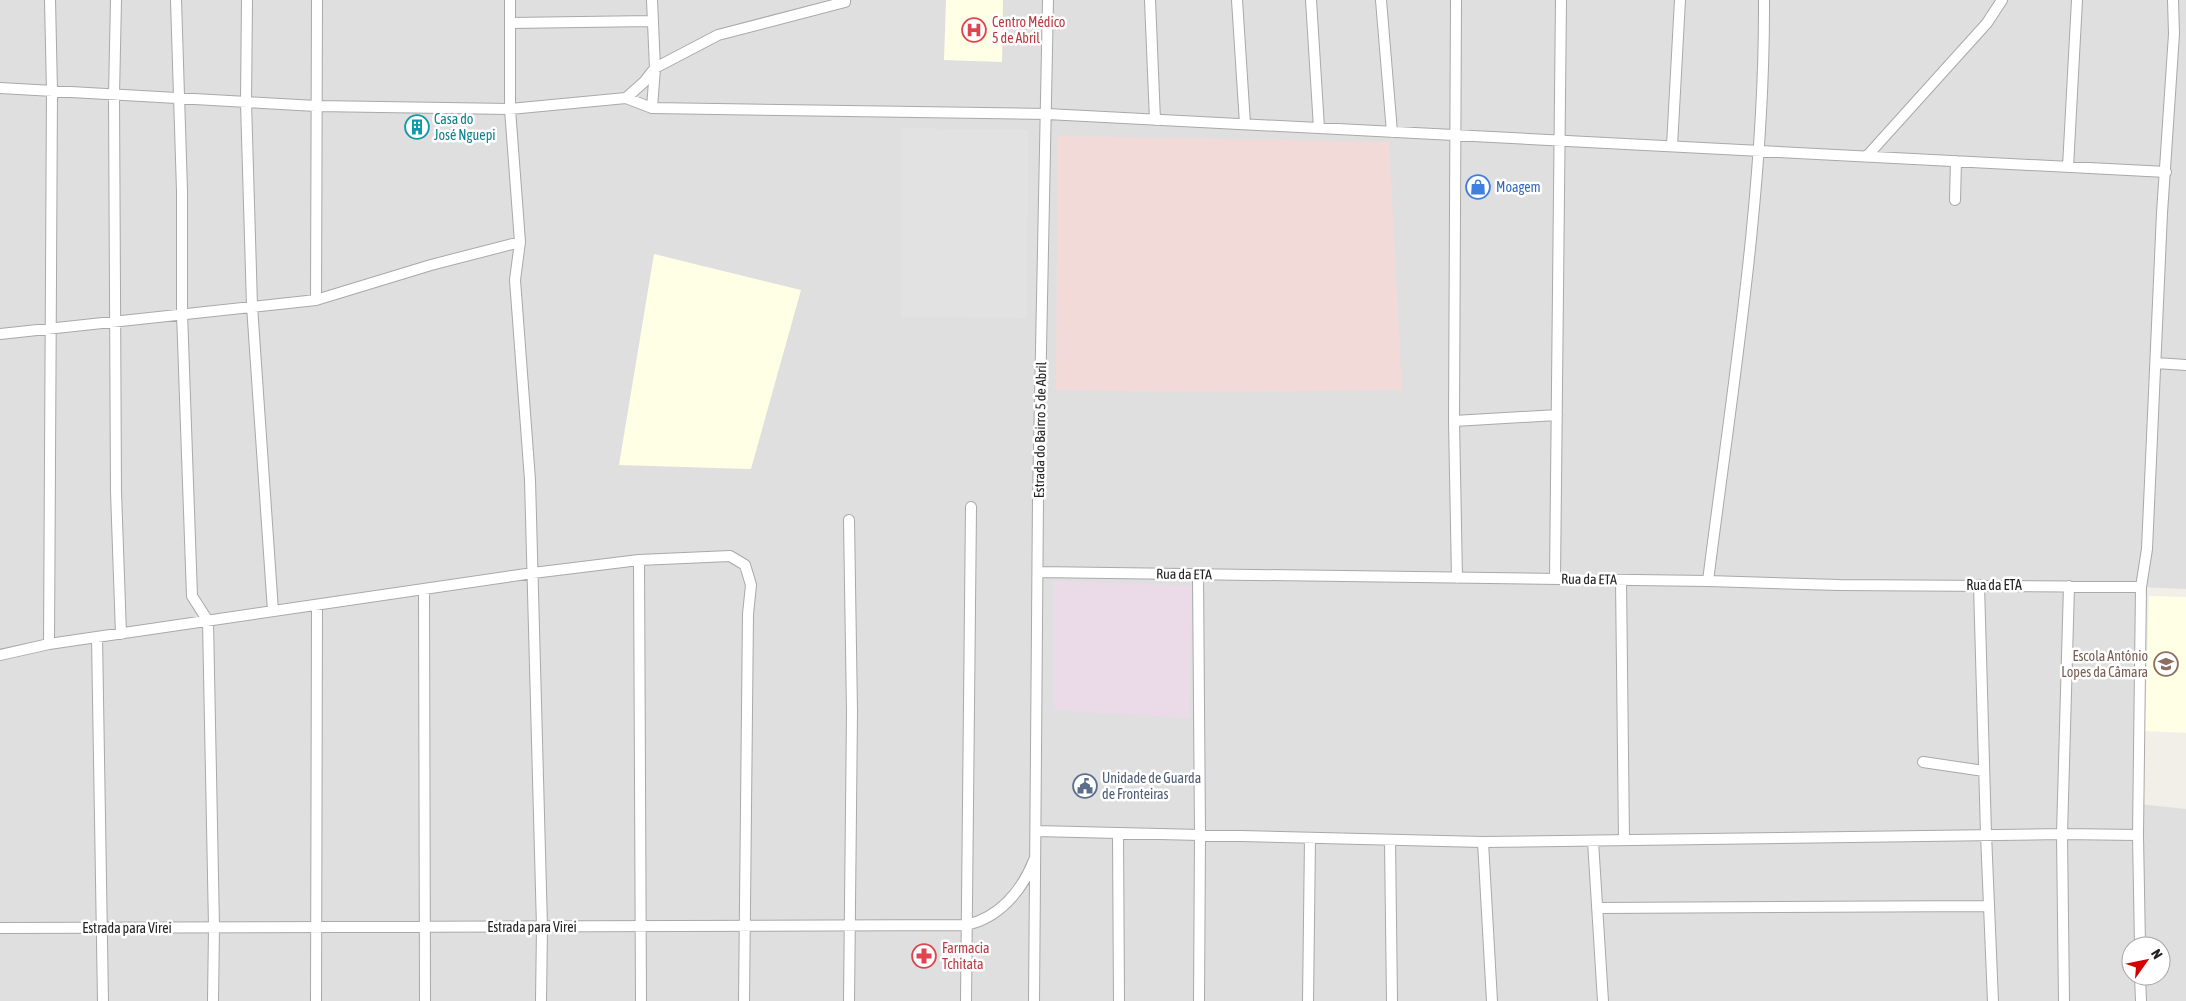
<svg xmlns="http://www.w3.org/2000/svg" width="2186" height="1001" viewBox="0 0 2186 1001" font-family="'Asap Condensed',sans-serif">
<rect width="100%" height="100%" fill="#f2efe9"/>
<path fill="#e0dfdf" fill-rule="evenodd" d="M 0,0 L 2186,0 L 2186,589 L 2141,587 L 2139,804 L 2186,809 L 2186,1001 L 0,1001 ZM 2131,946 L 2161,946 L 2161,976 L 2131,976 Z"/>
<path fill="#f2dad9" d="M 1058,136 L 1389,142 L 1402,390 L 1194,392 L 1056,390 Z"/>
<path fill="#ebdbe8" d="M 1053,581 L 1192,586 L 1189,718 L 1053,710 Z"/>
<path fill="#ffffe5" d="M 946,0 L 1003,0 L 1002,62 L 944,60 Z
M 654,254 L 801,290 L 751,469 L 619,465 Z
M 2149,596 L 2186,597 L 2186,733 L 2145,731 Z"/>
<path fill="#e2e2e2" d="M 902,128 L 1028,130 L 1027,318 L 901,317 Z"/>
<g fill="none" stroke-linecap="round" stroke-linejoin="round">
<g stroke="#a9a9a9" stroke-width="12">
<path id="minor" d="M 116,0 L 114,95 L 116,492 L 121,634
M 176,0 L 182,191 L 182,313 L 192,596 L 208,621 L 214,927 L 213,1001
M 247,0 L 246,102 L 252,306 L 273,611
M 510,0 L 510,109 L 520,242 L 515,280 L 530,480 L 542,927 L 541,1001
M 1150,0 L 1155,120
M 1237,0 L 1245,124
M 1311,0 L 1319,128
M 1381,0 L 1392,132
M 1456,0 L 1454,421 L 1457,578
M 510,23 L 652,21
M 0,88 L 316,106 L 510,109 L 626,98 L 652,108 L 1047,114 L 2166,172
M 626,98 L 644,82 L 655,68 L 718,35 L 845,2 L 845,0
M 652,108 L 655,68 L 652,0
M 1672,146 L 1680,0
M 1867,156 L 1987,23 L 2002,0
M 2068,167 L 2077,0
M 1955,200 L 1956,161
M 316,300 L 317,0
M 0,334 L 316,300 L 431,265 L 520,242
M 2156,363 L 2186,365
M 1454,421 L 1557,415
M 849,520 L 852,712 L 849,1001
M 639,560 L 641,1001
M 1038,572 L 1708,581 L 1839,585 L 2141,587
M 1198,574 L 1200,835 L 1199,1001
M 1555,579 L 1561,0
M 1621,580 L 1624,840
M 1708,581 C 1732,390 1765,192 1764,0
M 1979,585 L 1986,834 L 1993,1001
M 424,589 L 425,1001
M 97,637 L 103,1001
M 49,644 L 52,91 L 50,0
M 0,655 L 49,644 L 533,573 L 639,560 L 730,556 L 745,565 L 751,585 L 748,614 L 744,1001
M 1923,762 L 1984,771
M 1036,831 L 1483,842 L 2062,834 L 2138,835
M 1118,833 L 1119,1001
M 1390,840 L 1392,1001
M 1593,841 L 1603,1001
M 1483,842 L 1492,1001
M 1597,908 L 1989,906
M 0,928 L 966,925 C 999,918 1022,891 1034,860
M 2140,946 L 2138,835 L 2141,587 L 2147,549 L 2162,213 L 2174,34 L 2173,0
M 2140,976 L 2141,1001
M 316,1001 L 317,605
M 966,1001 L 971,507
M 1034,1001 L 1038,499 L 1048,0
M 1308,1001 L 1310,838
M 2064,1001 L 2062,834 L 2069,586"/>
</g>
<use href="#minor" stroke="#fff" stroke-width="10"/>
</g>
<defs>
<g id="hospital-ring" transform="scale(1.25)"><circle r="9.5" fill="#fff" stroke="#e0444e" stroke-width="1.5"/><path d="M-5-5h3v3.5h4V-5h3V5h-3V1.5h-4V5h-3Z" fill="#e0444e"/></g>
<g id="building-ring" transform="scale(1.25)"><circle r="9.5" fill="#fff" stroke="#0f9aa8" stroke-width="1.5"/><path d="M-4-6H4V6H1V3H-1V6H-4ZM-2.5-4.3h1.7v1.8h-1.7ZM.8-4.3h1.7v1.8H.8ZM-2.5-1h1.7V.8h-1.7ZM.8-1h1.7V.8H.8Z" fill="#0f9aa8"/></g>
<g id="shop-ring" transform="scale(1.25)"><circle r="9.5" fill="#fff" stroke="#3f7fe0" stroke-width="1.5"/><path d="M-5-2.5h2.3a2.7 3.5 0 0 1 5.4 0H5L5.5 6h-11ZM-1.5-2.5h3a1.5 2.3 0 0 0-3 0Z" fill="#3f7fe0"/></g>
<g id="school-ring" transform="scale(1.25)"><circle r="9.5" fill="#fff" stroke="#8d6e63" stroke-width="1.5"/><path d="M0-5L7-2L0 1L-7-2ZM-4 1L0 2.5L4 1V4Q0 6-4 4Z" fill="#8d6e63"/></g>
<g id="civic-ring" transform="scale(1.25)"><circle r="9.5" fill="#fff" stroke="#5c6f8a" stroke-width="1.5"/><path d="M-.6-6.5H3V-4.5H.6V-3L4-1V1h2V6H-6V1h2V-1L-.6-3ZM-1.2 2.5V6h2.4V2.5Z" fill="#5c6f8a"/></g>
<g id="pharmacy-ring" transform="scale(1.25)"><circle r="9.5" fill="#fff" stroke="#e0444e" stroke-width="1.5"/><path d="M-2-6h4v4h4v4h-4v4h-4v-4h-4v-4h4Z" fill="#e0444e"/></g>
</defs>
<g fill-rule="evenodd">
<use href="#hospital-ring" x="974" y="30"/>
<use href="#building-ring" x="417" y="127"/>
<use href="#shop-ring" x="1478" y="187"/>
<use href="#school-ring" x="2166" y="664"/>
<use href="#civic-ring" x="1085" y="786"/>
<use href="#pharmacy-ring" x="924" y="956"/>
</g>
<g text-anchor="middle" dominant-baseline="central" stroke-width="5" stroke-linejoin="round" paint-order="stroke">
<g font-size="14" fill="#be3a42" stroke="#fff" text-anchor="start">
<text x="992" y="22">Centro Médico<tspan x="992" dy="16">5 de Abril</tspan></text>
<text x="942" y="948">Farmacia<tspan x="942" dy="16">Tchitata</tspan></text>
</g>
<g font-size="14" fill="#0d838f" stroke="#fff" text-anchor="start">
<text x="434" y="119">Casa do<tspan x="434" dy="16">José Nguepi</tspan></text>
</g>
<g font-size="14" fill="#366cbe" stroke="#fff" text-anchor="start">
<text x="1496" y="187">Moagem</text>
</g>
<g font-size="14" fill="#222" stroke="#fff">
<text transform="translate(1040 430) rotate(-89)">Estrada do Bairro 5 de Abril</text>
<text transform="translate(1184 574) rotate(1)">Rua da ETA</text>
<text transform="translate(1589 579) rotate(1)">Rua da ETA</text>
<text x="1994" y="585">Rua da ETA</text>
<text x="532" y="927">Estrada para Virei</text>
<text x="127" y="928">Estrada para Virei</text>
</g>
<g font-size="14" fill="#785e54" stroke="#fff" text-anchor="end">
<text x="2148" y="656">Escola António<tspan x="2148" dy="16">Lopes da Câmara</tspan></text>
</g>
<g font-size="14" fill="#4e5e75" stroke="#fff" text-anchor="start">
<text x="1102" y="778">Unidade de Guarda<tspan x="1102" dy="16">de Fronteiras</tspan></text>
</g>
</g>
<g transform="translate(2146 961) rotate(57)"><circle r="24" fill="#ffffff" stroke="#a7a7a7"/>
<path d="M0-4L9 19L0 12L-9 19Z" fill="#d40000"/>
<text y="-8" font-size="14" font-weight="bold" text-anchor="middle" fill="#222222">N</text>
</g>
</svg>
